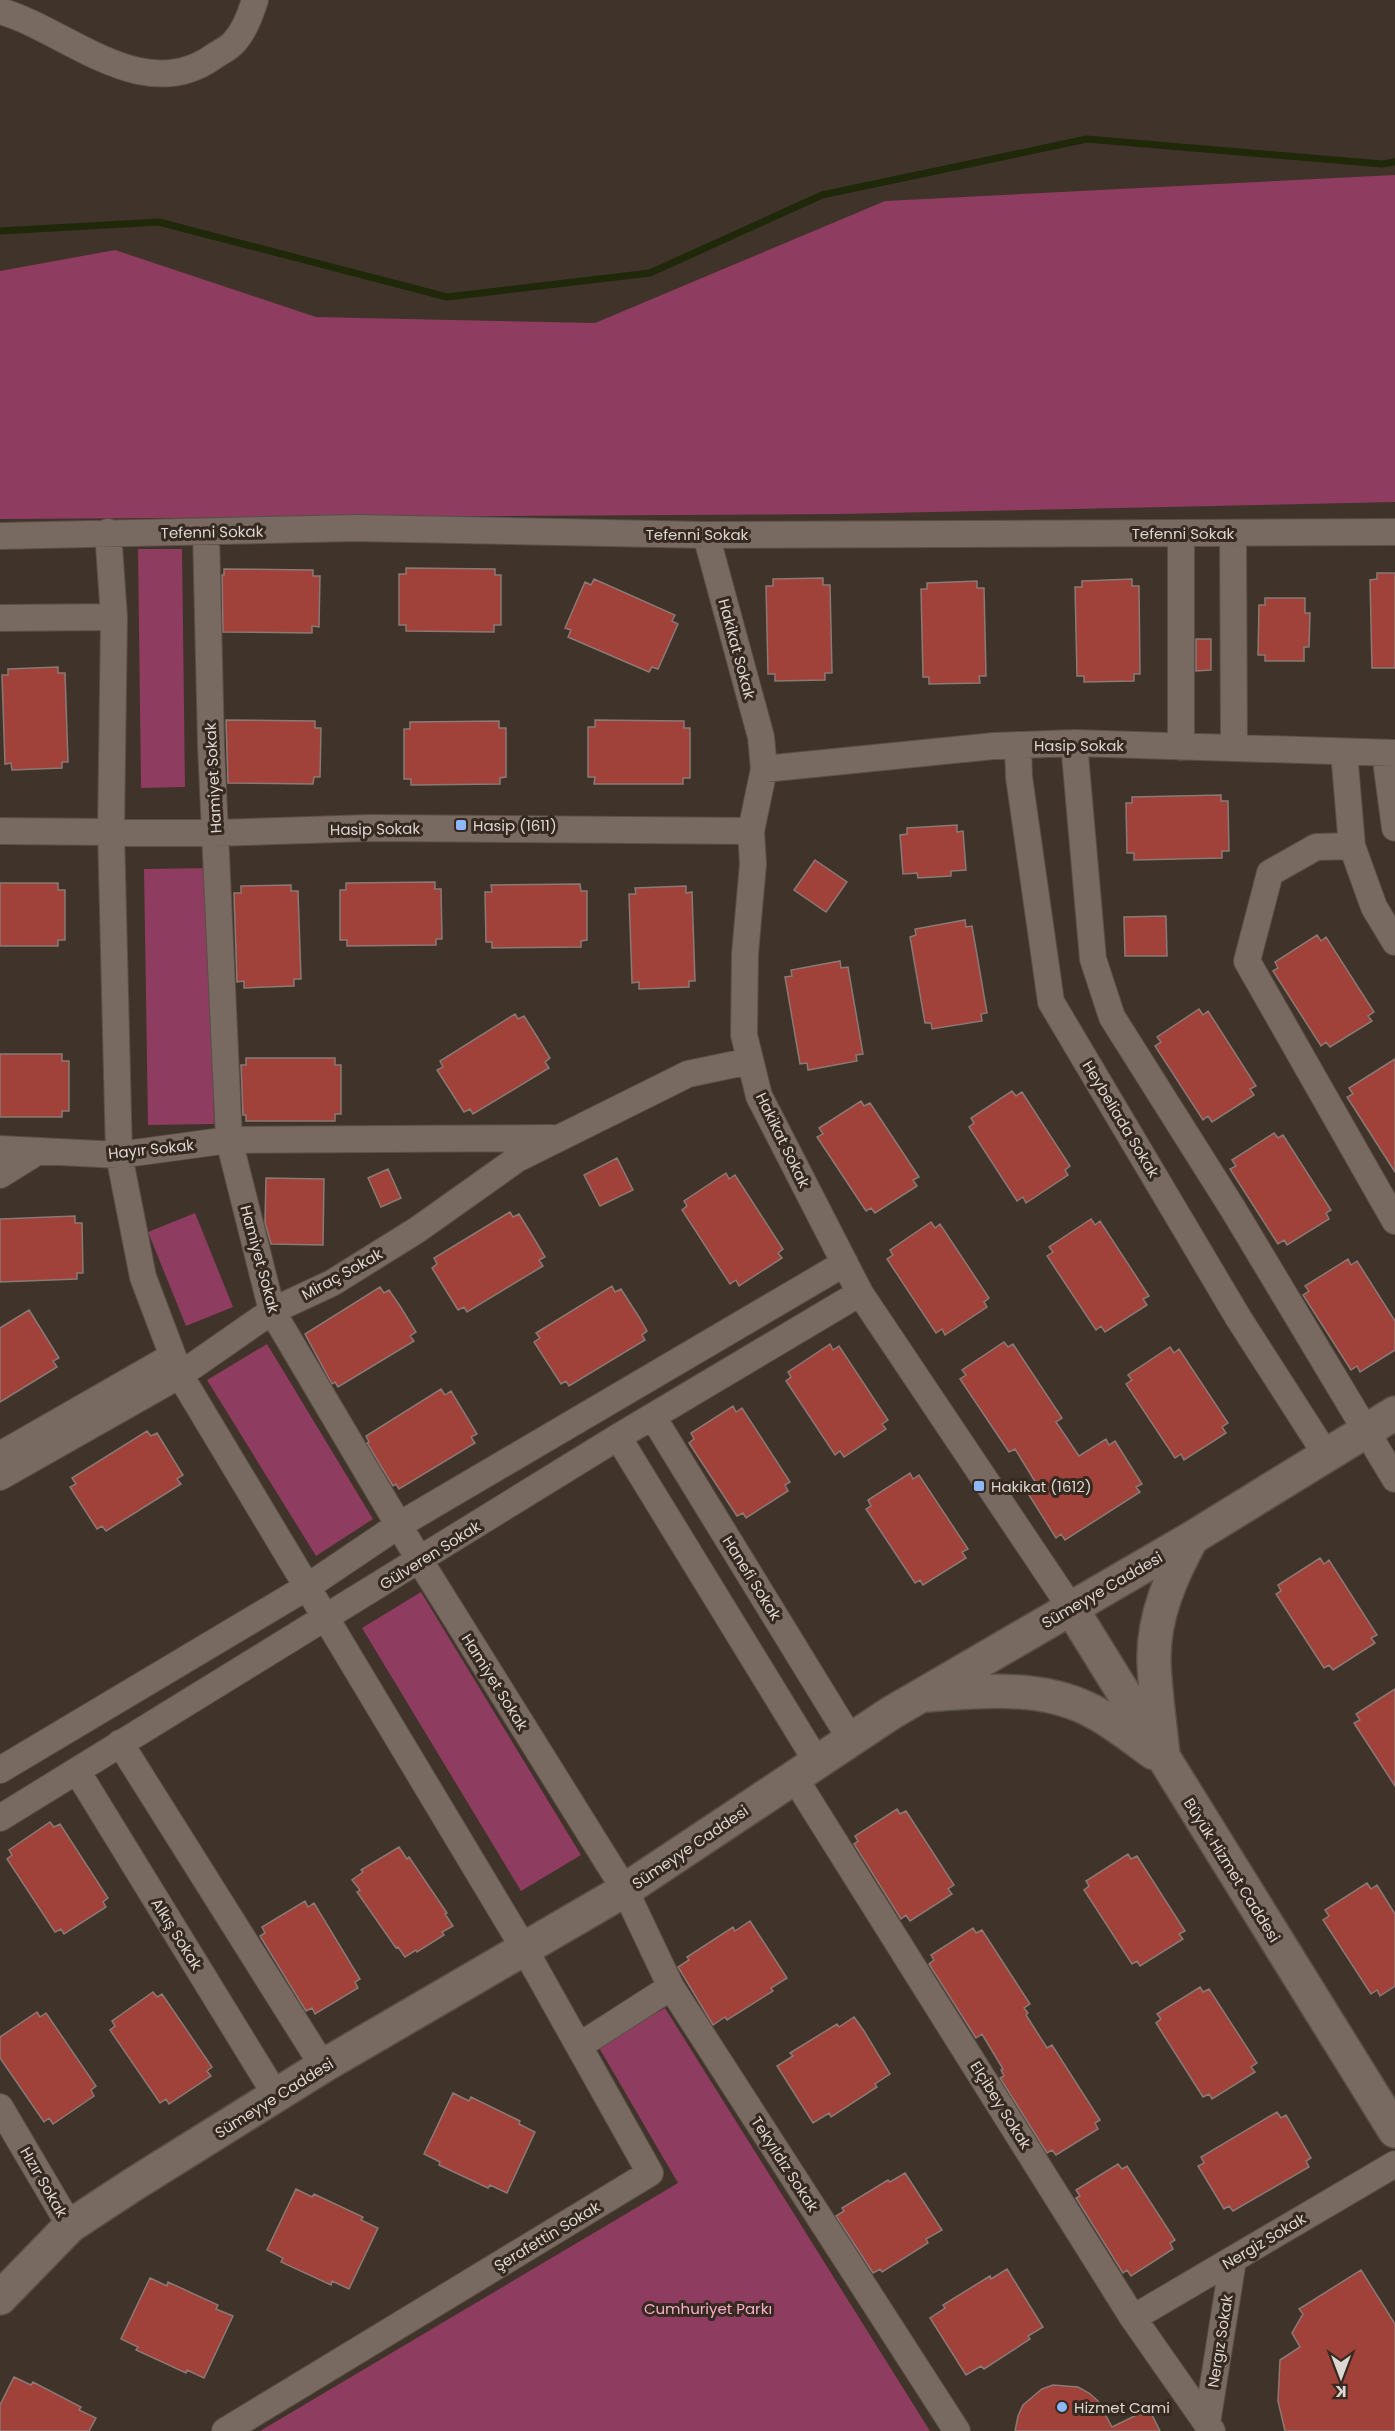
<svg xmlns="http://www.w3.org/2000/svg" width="1395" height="2431" viewBox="0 0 1395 2431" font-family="Poppins,sans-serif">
<rect width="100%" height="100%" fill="#3f332a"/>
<path fill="#8e3c60" d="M 1395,175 L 1395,502 L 840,514 L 0,519 L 0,271 L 115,250 L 316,317 L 595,323 L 885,201 Z
M 138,549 L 182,549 L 185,787 L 141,788 Z
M 209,868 L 214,1124 L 148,1125 L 144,869 Z
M 195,1213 L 233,1307 L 186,1326 L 148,1232 Z
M 267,1344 L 373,1519 L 316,1556 L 207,1380 Z
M 421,1592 L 581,1855 L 521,1891 L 362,1628 Z
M 665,2008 L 930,2431 L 260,2431 L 678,2183 L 598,2046 Z"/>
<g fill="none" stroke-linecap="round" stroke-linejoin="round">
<path stroke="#1f2809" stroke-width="7" d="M 0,231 L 159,222 L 447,297 L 650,273 L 822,195 L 1087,139 L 1382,164 L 1395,162"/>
</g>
<path fill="#a0413a" stroke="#8b7976" stroke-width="1.5" d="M 406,568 L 495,569 L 495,575 L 501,575 L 501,625 L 494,625 L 494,632 L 406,631 L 406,625 L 399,625 L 399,574 L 406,574 Z
M 224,569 L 313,570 L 313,576 L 320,576 L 319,627 L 312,626 L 312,633 L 223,632 L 222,575 L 224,575 Z
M 1377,573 L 1395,573 L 1395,668 L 1372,668 L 1370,580 L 1377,579 Z
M 823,578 L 823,585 L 830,585 L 832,673 L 825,673 L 825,680 L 775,681 L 775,674 L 768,674 L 766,586 L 773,586 L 773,579 Z
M 594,579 L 675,615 L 672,621 L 678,624 L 658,669 L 652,667 L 649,672 L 568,637 L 571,630 L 565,628 L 585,582 L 591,585 Z
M 1132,579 L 1132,586 L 1139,586 L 1140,674 L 1134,674 L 1134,681 L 1084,682 L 1084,676 L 1077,676 L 1075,587 L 1082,587 L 1082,581 Z
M 977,581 L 977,588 L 984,588 L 986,676 L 979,676 L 980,683 L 929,684 L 929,677 L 923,677 L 921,589 L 927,589 L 927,583 Z
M 1265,598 L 1305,598 L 1305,613 L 1310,613 L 1309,647 L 1304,647 L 1304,661 L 1265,661 L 1265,655 L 1258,655 L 1259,605 L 1265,605 Z
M 1196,639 L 1211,639 L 1211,670 L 1196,671 Z
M 58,667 L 58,673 L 65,673 L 68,762 L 62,762 L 62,768 L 12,770 L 11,763 L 5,764 L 2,675 L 8,675 L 8,669 Z
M 226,720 L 315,721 L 315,728 L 321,728 L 320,777 L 314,777 L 313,784 L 228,783 Z
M 595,720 L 684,721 L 684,728 L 690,728 L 690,778 L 683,778 L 683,784 L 594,784 L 595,777 L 588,777 L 588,727 L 595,727 Z
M 499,721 L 499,728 L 506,728 L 506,777 L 500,778 L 500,784 L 411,785 L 411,779 L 404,779 L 404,729 L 410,729 L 410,722 Z
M 1221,795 L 1221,801 L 1228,801 L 1229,851 L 1222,851 L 1222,858 L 1134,860 L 1134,853 L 1127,853 L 1126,803 L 1132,803 L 1132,797 Z
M 957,825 L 957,832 L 963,831 L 966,870 L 951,871 L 951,876 L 918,878 L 917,873 L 903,874 L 900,835 L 907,834 L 907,828 Z
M 815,860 L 847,882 L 826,912 L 794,890 Z
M 435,882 L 435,889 L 441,889 L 442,939 L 436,939 L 436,945 L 347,946 L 347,940 L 340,940 L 340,890 L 346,890 L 346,883 Z
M 0,883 L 58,883 L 58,890 L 65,890 L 65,940 L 58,940 L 58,946 L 0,946 Z
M 580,884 L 581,891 L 587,891 L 587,940 L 581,941 L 581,947 L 492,948 L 492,942 L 486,942 L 485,892 L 492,892 L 491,885 Z
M 291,885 L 291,891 L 298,891 L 301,979 L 294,979 L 294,986 L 244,988 L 244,981 L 237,982 L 234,893 L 241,893 L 241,886 Z
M 686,886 L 686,893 L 692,892 L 695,981 L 689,981 L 689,987 L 639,989 L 639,982 L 632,983 L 629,894 L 636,894 L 635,888 Z
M 1166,916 L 1167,956 L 1125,956 L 1124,917 Z
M 965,920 L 966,927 L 972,926 L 987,1013 L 981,1014 L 982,1021 L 932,1029 L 931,1023 L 925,1023 L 910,937 L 916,935 L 915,929 Z
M 1317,935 L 1321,941 L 1326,937 L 1374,1012 L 1368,1016 L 1372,1021 L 1330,1047 L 1326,1042 L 1321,1046 L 1273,971 L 1278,968 L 1275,962 Z
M 840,961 L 841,968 L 848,967 L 863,1054 L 856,1055 L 857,1061 L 808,1070 L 807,1063 L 800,1064 L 785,977 L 792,976 L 791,970 Z
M 1199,1009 L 1203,1015 L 1208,1011 L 1256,1086 L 1250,1089 L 1254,1095 L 1212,1122 L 1208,1116 L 1203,1120 L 1155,1046 L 1161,1042 L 1157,1037 Z
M 515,1014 L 518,1019 L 524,1016 L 536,1035 L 550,1058 L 545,1062 L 549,1068 L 473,1114 L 470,1109 L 464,1112 L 437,1070 L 443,1067 L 440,1061 Z
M 0,1054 L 62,1054 L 62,1061 L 69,1061 L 69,1111 L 62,1111 L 62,1117 L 0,1117 Z
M 246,1058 L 335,1058 L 335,1065 L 341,1065 L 341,1114 L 335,1114 L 335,1121 L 246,1121 L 246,1115 L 243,1115 L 241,1065 L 246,1065 Z
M 1395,1059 L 1395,1172 L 1347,1097 L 1353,1094 L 1349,1088 Z
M 1012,1091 L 1016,1096 L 1022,1092 L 1070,1166 L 1065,1170 L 1068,1175 L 1026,1203 L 1023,1197 L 1017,1201 L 969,1127 L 974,1123 L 971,1118 Z
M 861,1101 L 864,1106 L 870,1103 L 919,1177 L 913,1180 L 917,1186 L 875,1213 L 871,1208 L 866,1211 L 817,1137 L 823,1134 L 819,1128 Z
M 1274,1133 L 1278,1138 L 1283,1135 L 1331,1210 L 1326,1213 L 1329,1219 L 1287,1245 L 1284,1240 L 1278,1244 L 1230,1169 L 1236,1166 L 1232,1160 Z
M 617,1158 L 633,1190 L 600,1206 L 584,1175 Z
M 388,1169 L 401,1198 L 381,1207 L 368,1178 Z
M 726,1173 L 729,1179 L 735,1175 L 783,1249 L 778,1253 L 782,1258 L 739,1286 L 736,1280 L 730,1284 L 682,1210 L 687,1206 L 684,1201 Z
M 266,1178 L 324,1179 L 323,1245 L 271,1244 L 265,1223 Z
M 510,1212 L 513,1217 L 519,1214 L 535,1240 L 545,1257 L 539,1260 L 543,1266 L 467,1312 L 464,1307 L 458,1310 L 432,1268 L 437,1264 L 434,1258 Z
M 75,1216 L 75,1223 L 82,1223 L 83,1273 L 77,1273 L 77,1279 L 0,1282 L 0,1219 Z
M 1091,1219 L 1095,1225 L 1100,1221 L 1149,1296 L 1143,1299 L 1147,1305 L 1105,1332 L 1101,1326 L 1096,1330 L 1047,1256 L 1053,1252 L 1049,1247 Z
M 931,1222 L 935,1228 L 940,1224 L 989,1298 L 984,1302 L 987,1307 L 945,1335 L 942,1329 L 936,1333 L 887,1259 L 893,1255 L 890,1250 Z
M 1348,1259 L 1351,1265 L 1357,1261 L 1395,1321 L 1395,1350 L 1360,1372 L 1357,1366 L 1351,1370 L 1303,1295 L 1309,1291 L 1305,1286 Z
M 612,1286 L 615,1292 L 621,1289 L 639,1317 L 647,1331 L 642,1335 L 645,1340 L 569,1386 L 566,1381 L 561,1384 L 534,1342 L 540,1338 L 536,1333 Z
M 380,1287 L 384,1293 L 389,1290 L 400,1306 L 416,1332 L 410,1336 L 414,1341 L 338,1387 L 335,1382 L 332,1384 L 305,1334 Z
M 29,1310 L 59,1358 L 53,1361 L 57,1367 L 0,1402 L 0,1328 Z
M 1004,1342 L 1008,1347 L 1013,1344 L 1062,1418 L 1056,1422 L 1079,1456 L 1106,1439 L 1109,1445 L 1115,1441 L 1142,1484 L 1136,1487 L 1140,1492 L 1065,1540 L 1061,1534 L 1056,1538 L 1029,1495 L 1034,1492 L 1031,1486 L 1036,1483 L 1015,1449 L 1009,1452 L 960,1379 L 966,1375 L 962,1370 Z
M 830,1344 L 833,1350 L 839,1346 L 888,1420 L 882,1424 L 886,1429 L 844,1457 L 840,1451 L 835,1455 L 786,1381 L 791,1377 L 788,1372 Z
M 1170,1347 L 1174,1353 L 1179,1349 L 1228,1423 L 1222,1427 L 1226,1433 L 1184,1460 L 1181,1454 L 1175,1458 L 1126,1384 L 1132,1380 L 1128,1375 Z
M 441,1389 L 445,1395 L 451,1391 L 477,1434 L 471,1437 L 475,1443 L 399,1489 L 396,1484 L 393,1486 L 367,1443 L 369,1442 L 366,1436 Z
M 733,1406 L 736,1412 L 742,1408 L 790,1482 L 785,1485 L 788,1491 L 746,1518 L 743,1513 L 737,1516 L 689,1443 L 694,1439 L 691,1433 Z
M 147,1431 L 151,1436 L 157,1433 L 183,1475 L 177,1479 L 181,1484 L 106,1531 L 102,1526 L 97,1529 L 70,1487 L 76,1484 L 72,1478 Z
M 910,1473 L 913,1479 L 919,1475 L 968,1549 L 962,1552 L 966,1558 L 923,1585 L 920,1580 L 915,1583 L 866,1509 L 871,1506 L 868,1500 Z
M 1320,1558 L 1324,1564 L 1329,1560 L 1377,1635 L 1371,1638 L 1375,1643 L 1333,1670 L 1329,1665 L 1324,1668 L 1276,1594 L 1281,1591 L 1278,1585 Z
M 1395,1689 L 1395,1786 L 1354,1723 L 1360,1720 L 1356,1714 Z
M 897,1809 L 900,1814 L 906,1811 L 954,1885 L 948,1889 L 952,1894 L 910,1921 L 906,1915 L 901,1919 L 854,1844 L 858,1841 L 855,1836 Z
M 50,1822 L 54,1827 L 60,1824 L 108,1898 L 103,1902 L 106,1907 L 64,1934 L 61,1929 L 55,1932 L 7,1859 L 12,1855 L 9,1850 Z
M 399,1847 L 407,1859 L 409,1857 L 447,1913 L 445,1914 L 453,1926 L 442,1932 L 444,1935 L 417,1952 L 416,1950 L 405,1957 L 398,1947 L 396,1948 L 357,1892 L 360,1890 L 352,1880 L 363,1872 L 361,1870 Z
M 1128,1854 L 1131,1859 L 1137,1856 L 1185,1931 L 1179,1934 L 1183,1939 L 1140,1966 L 1137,1961 L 1132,1964 L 1084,1890 L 1089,1886 L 1086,1881 Z
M 1367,1883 L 1371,1889 L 1377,1885 L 1395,1914 L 1395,1986 L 1380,1996 L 1377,1990 L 1371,1994 L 1323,1920 L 1329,1916 L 1325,1910 Z
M 305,1901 L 308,1907 L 314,1903 L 360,1979 L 355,1982 L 358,1988 L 315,2014 L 312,2008 L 306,2011 L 260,1936 L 265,1933 L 262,1927 Z
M 750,1921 L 787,1978 L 771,1988 L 773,1991 L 727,2020 L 725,2017 L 713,2025 L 678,1967 L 689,1960 L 687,1957 L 733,1927 L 735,1931 Z
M 973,1928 L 976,1933 L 982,1930 L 1030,2004 L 1024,2008 L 1028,2013 L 1026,2015 L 1047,2048 L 1052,2045 L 1100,2120 L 1095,2123 L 1098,2129 L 1056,2155 L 1052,2150 L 1047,2153 L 1000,2078 L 1004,2076 L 1001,2070 L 1003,2069 L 982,2034 L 976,2038 L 929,1964 L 934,1960 L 931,1955 Z
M 1200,1987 L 1203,1992 L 1209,1989 L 1257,2063 L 1251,2067 L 1255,2072 L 1212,2099 L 1209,2094 L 1203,2097 L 1156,2023 L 1161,2019 L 1157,2014 Z
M 153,1992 L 157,1997 L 162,1994 L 212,2067 L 207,2071 L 211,2076 L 169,2104 L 166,2099 L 160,2103 L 110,2030 L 115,2026 L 112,2021 Z
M 37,2012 L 40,2017 L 46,2013 L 96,2086 L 91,2090 L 94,2096 L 53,2124 L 49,2118 L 44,2122 L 0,2058 L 0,2037 Z
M 854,2017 L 864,2031 L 890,2074 L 875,2084 L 877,2087 L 831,2117 L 829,2113 L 813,2123 L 777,2066 L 793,2056 L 790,2053 L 837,2024 L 839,2027 Z
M 453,2093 L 469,2101 L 471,2097 L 520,2121 L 519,2124 L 535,2132 L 507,2193 L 490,2185 L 488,2188 L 439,2165 L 440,2162 L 424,2154 Z
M 1277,2112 L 1281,2118 L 1286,2115 L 1311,2158 L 1306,2161 L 1309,2167 L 1233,2211 L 1229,2206 L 1224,2209 L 1198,2166 L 1204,2163 L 1201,2157 Z
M 1118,2164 L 1122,2169 L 1127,2166 L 1175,2240 L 1170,2243 L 1173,2249 L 1131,2276 L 1127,2270 L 1123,2273 L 1076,2198 L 1080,2196 L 1076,2190 Z
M 905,2173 L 942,2230 L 926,2239 L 928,2243 L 882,2272 L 880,2269 L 873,2273 L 836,2216 L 844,2211 L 842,2208 L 888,2180 L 890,2182 Z
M 296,2189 L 312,2197 L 314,2194 L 363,2217 L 361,2220 L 378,2228 L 349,2289 L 332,2281 L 331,2285 L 281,2262 L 283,2258 L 267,2250 Z
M 1007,2269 L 1043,2327 L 1028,2336 L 1030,2339 L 984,2369 L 981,2366 L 966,2375 L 930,2318 L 945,2308 L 943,2305 L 990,2276 L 991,2279 Z
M 1361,2270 L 1395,2324 L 1395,2431 L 1285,2431 L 1278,2401 L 1280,2360 L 1300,2347 L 1292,2333 L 1303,2314 L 1299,2309 Z
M 150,2278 L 167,2286 L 168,2282 L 218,2305 L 216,2309 L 233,2316 L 204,2378 L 187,2370 L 186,2373 L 136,2350 L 138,2347 L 121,2339 Z
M 14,2377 L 31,2385 L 33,2382 L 81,2407 L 79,2410 L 96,2418 L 89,2431 L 0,2431 L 0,2405 Z
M 1053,2385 L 1078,2387 L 1089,2393 L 1098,2401 L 1112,2427 L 1149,2409 L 1160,2431 L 1015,2431 L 1018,2416 L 1023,2405 L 1042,2389 Z"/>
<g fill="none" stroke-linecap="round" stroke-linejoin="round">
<g stroke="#5a4f47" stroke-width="28">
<path id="minor" d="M 0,11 C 67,30 142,107 213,57 C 220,52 230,48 235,41 C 245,30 251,13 255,0
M 108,532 L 114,617 L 111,831 L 119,1155 L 143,1277 L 180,1375 L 525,1950 L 650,2173 L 225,2431
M 206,532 L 211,745 L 229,1140 L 272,1311 L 420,1561 L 625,1890 L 671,1987 L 957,2431
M 1181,533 L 1181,747
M 1233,533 L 1234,747
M 706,535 L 761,737 L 764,769 L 751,831 L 753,864 L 745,954 L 744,1035 L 759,1096 L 860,1293 L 1071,1608
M 0,536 L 356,528 L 706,535 L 1395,532
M 0,618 L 114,617
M 1074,743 L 1093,959 L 1112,1017 L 1233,1209 L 1395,1479
M 1018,745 L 1019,777 L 1051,1002 L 1239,1319 L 1327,1456
M 1344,752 L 1352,846 L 1374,907 L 1395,942
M 1385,753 L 1395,828
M 764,769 L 994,746 L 1074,743 L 1395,753
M 0,831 L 215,833 L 370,828 L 751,831
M 1352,846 L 1316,847 L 1270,873 L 1247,961 L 1395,1221
M 0,1149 L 119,1155 L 229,1140 L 552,1138
M 0,1175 L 37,1152
M 653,1417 L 851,1740
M 618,1437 L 817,1762
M 0,1455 L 171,1357
M 0,1477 L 180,1375 L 272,1311 L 332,1283 L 417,1230 L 517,1159 L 688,1074 L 750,1061
M 120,1743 L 323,2066
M 0,1770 L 307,1587 L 399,1525 L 845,1263
M 77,1771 L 277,2097
M 794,1777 L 1133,2318 L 1212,2431
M 0,1818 L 618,1437 L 860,1293
M 579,2046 L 671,1987
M 0,2107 L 70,2226
M 1133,2318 L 1395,2164
M 1207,2423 L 1233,2260"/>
</g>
<g stroke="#5a4f47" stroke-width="36">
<path id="tertiary" d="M 1071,1608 L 1395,2131
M 928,1695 C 981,1691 1039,1685 1088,1709 C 1110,1719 1134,1739 1154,1753
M 1163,1755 C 1160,1724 1155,1692 1154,1661 C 1153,1617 1171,1576 1192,1538
M 0,2298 L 70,2226 L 134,2184 L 323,2066 L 625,1890 L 891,1713 L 1192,1538 L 1395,1413"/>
</g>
<use href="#minor" stroke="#786a60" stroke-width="26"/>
<use href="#tertiary" stroke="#786a60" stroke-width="33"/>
</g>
<g fill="#8db9fc" stroke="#352920" stroke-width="2">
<rect x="455" y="819" width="12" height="12" rx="3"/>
<rect x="973" y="1480" width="12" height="12" rx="3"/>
<circle cx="1062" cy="2407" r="6"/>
</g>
<g text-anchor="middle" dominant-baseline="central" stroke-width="6" stroke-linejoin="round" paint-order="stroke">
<g font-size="15" fill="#ded6d0" stroke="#352920">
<text transform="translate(212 532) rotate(-1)">Tefenni Sokak</text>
<text x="1183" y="533">Tefenni Sokak</text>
<text x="697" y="534">Tefenni Sokak</text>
<text transform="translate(737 649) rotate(75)">Hakikat Sokak</text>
<text x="1079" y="745">Hasip Sokak</text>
<text transform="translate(213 778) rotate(-93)">Hamiyet Sokak</text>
<text transform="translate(375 829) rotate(-1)">Hasip Sokak</text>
<text transform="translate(1121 1119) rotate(59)">Heybeliada Sokak</text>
<text transform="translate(783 1140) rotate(64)">Hakikat Sokak</text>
<text transform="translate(151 1149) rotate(-6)">Hayır Sokak</text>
<text transform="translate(260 1259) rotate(75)">Hamiyet Sokak</text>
<text transform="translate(342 1274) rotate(-29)">Miraç Sokak</text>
<text transform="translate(430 1555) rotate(-32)">Gülveren Sokak</text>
<text transform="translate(752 1578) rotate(58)">Hanefi Sokak</text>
<text transform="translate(1102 1590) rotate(-30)">Sümeyye Caddesi</text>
<text transform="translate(495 1682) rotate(58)">Hamiyet Sokak</text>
<text transform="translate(690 1847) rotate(-34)">Sümeyye Caddesi</text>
<text transform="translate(1232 1870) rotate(58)">Büyük Hizmet Caddesi</text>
<text transform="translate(177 1934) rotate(58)">Alkış Sokak</text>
<text transform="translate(274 2098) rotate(-32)">Sümeyye Caddesi</text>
<text transform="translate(1001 2105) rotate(58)">Elçibey Sokak</text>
<text transform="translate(785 2164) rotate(57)">Tekyıldız Sokak</text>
<text transform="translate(44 2182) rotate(60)">Hızır Sokak</text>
<text transform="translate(547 2236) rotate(-31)">Şerafettin Sokak</text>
<text transform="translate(1264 2241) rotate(-31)">Nergiz Sokak</text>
<text transform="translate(1220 2341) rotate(-81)">Nergız Sokak</text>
</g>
<g font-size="15" fill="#ded6d0" stroke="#352920" text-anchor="start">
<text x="473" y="825">Hasip (1611)</text>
<text x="991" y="1486">Hakikat (1612)</text>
<text x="1074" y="2407">Hizmet Cami</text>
</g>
<g font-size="15" fill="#f9aeca" stroke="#352920">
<text x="708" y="2308">Cumhuriyet Parkı</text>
</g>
</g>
<g transform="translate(1341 2377) rotate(180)" stroke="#352920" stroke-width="4.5" paint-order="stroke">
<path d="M0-4.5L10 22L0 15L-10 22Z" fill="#ded6d0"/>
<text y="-9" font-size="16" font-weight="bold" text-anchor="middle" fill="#ded6d0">K</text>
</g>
</svg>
